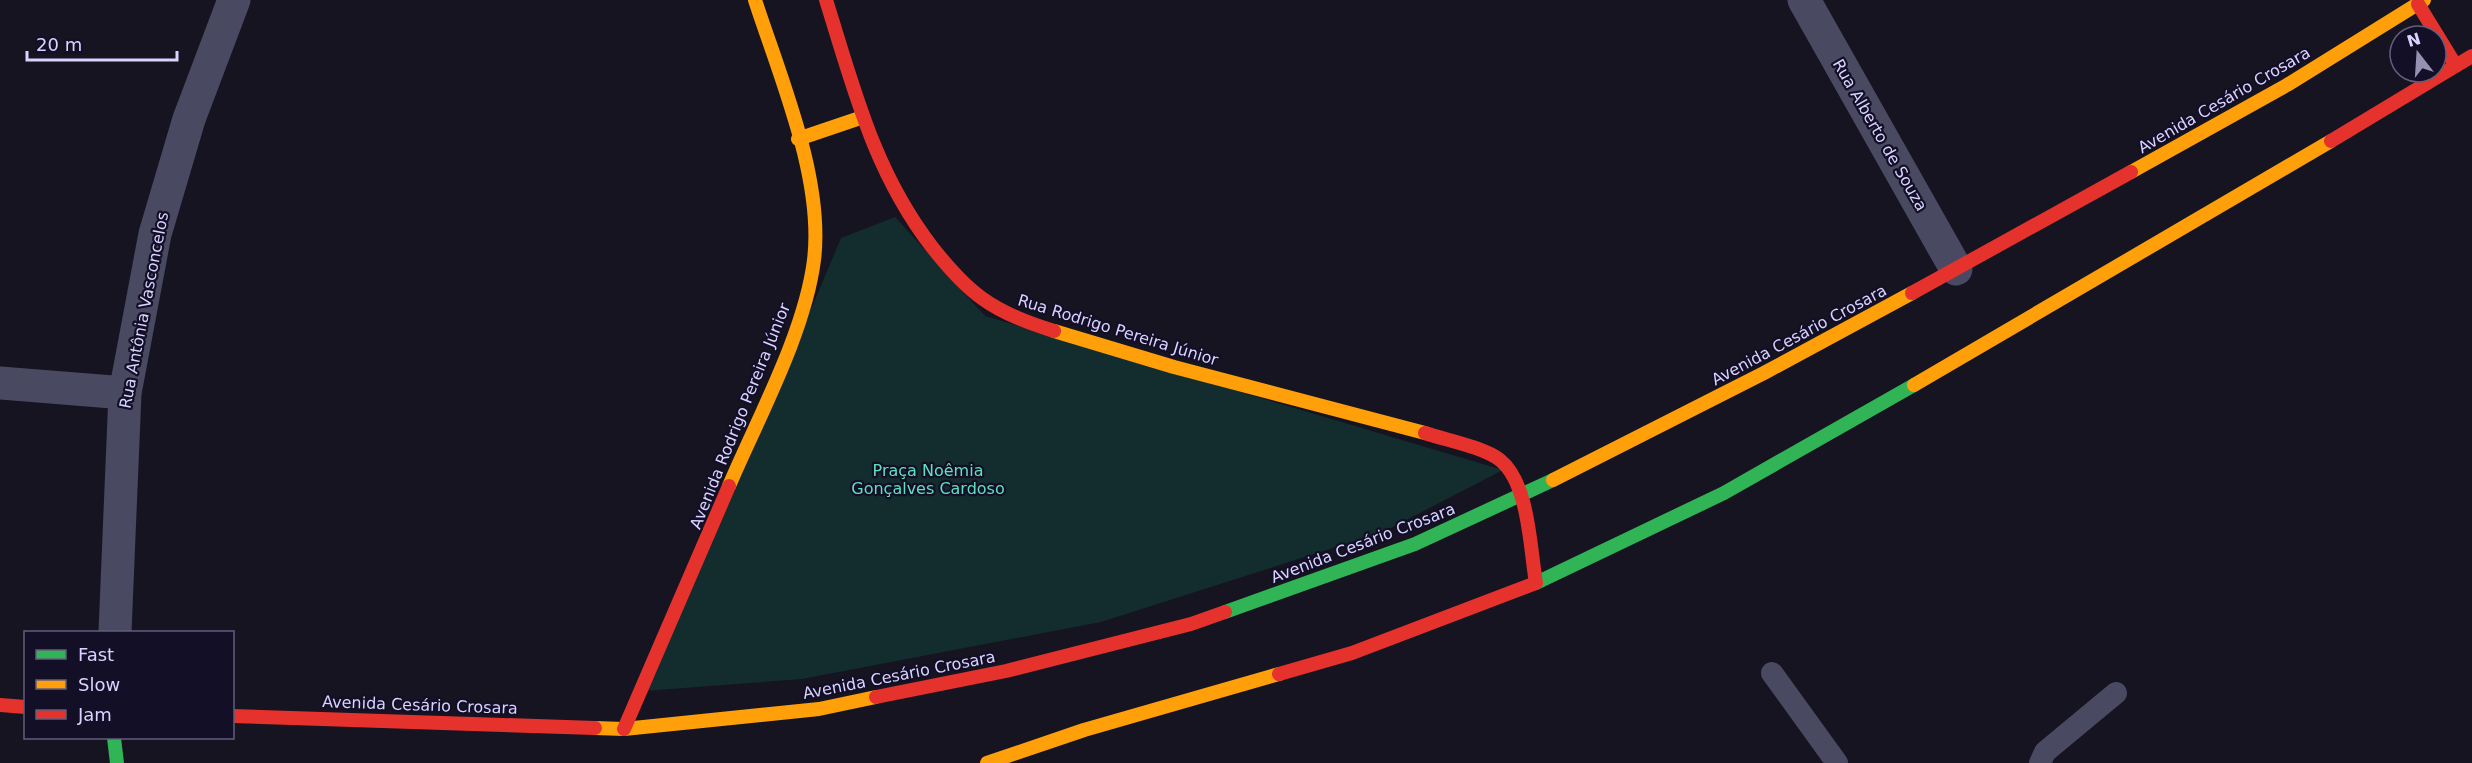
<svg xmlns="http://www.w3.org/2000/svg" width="2472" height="763" viewBox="0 0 2472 763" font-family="'DejaVu Sans',sans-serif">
<rect width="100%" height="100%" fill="#161421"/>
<path fill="#132c2d" d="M 895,217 L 985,316 L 1503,470 L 1383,532 L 1101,622 L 802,679 L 644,691 L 738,483 L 841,238 Z"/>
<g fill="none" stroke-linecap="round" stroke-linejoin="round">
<path stroke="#4a4962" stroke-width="22" d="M 1772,673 L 1837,763
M 2040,763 L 2045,752 L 2116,693"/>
<path stroke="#4a4962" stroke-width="33" d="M 1804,0 L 1956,269
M 0,383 L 125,393
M 115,632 L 125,393 L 155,234 L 189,119 L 234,0"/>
<path stroke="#30b455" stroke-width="14" d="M 1536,583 L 1724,493 L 1914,385
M 1225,612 L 1415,544 L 1553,480
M 114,738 L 117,763"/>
<path stroke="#ff9f0a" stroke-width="14" d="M 798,139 L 863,117
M 2131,172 L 2287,85 L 2424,0
M 1054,331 L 1174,367 L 1425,433
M 1914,385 L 2331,141
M 1553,480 L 1764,373 L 1912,293
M 729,486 C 758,418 805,332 814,260 C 824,179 780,77 755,0
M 595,728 L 624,729 L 819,709 L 876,697
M 987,763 L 1084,730 L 1279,674"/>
<path stroke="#e5322d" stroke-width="14" d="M 826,0 C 854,89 874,172 932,247 C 947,266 963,285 983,299 C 1004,314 1029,323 1054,331
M 2418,4 L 2456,66
M 2331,141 L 2472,56
M 1912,293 L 2131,172
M 1425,433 C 1446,440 1483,447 1500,460 C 1529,483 1530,548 1536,583
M 1279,674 L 1352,653 L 1536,583
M 876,697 L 1006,671 L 1191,624 L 1225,612
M 0,705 L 26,707
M 232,716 L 595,728
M 624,729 L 729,486"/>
</g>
<g text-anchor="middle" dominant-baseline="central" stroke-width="4.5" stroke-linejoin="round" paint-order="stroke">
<g font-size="16" fill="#d9d4ff" stroke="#130f26">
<text transform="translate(2224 100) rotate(-30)">Avenida Cesário Crosara</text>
<text transform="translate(1880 135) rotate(60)">Rua Alberto de Souza</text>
<text transform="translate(144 310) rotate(-79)">Rua Antônia Vasconcelos</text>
<text transform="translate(1118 330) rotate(17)">Rua Rodrigo Pereira Júnior</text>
<text transform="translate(1799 335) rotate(-28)">Avenida Cesário Crosara</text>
<text transform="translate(740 416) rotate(-68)">Avenida Rodrigo Pereira Júnior</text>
<text transform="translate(1363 543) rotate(-21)">Avenida Cesário Crosara</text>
<text transform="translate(899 675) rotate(-11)">Avenida Cesário Crosara</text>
<text transform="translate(420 705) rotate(2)">Avenida Cesário Crosara</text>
</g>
<g font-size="16" fill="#5fe0c0" stroke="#130f26">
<text x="928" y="470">Praça Noêmia<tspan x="928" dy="18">Gonçalves Cardoso</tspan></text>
</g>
</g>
<rect x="24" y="631" width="210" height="108" fill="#130f26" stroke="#625e7d" stroke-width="1.5"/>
<rect x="36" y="650" width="30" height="9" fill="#30b455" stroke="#625e7d" stroke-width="1.5"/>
<text x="78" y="661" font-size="18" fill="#d9d4ff">Fast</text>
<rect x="36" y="680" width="30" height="9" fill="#ff9f0a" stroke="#625e7d" stroke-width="1.5"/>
<text x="78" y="691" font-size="18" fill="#d9d4ff">Slow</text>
<rect x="36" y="710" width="30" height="9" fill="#e5322d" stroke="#625e7d" stroke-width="1.5"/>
<text x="78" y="721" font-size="18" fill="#d9d4ff">Jam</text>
<g transform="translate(2418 54) rotate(343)"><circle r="28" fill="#130f26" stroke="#625e7d" stroke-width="1.5"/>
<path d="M0-4.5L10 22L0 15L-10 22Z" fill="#9591b1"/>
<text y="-9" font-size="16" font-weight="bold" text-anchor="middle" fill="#d9d4ff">N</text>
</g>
<path d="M27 51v9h150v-9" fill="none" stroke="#d9d4ff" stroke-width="3"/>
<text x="36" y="51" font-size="18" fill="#d9d4ff" stroke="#130f26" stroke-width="4.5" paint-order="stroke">20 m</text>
</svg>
